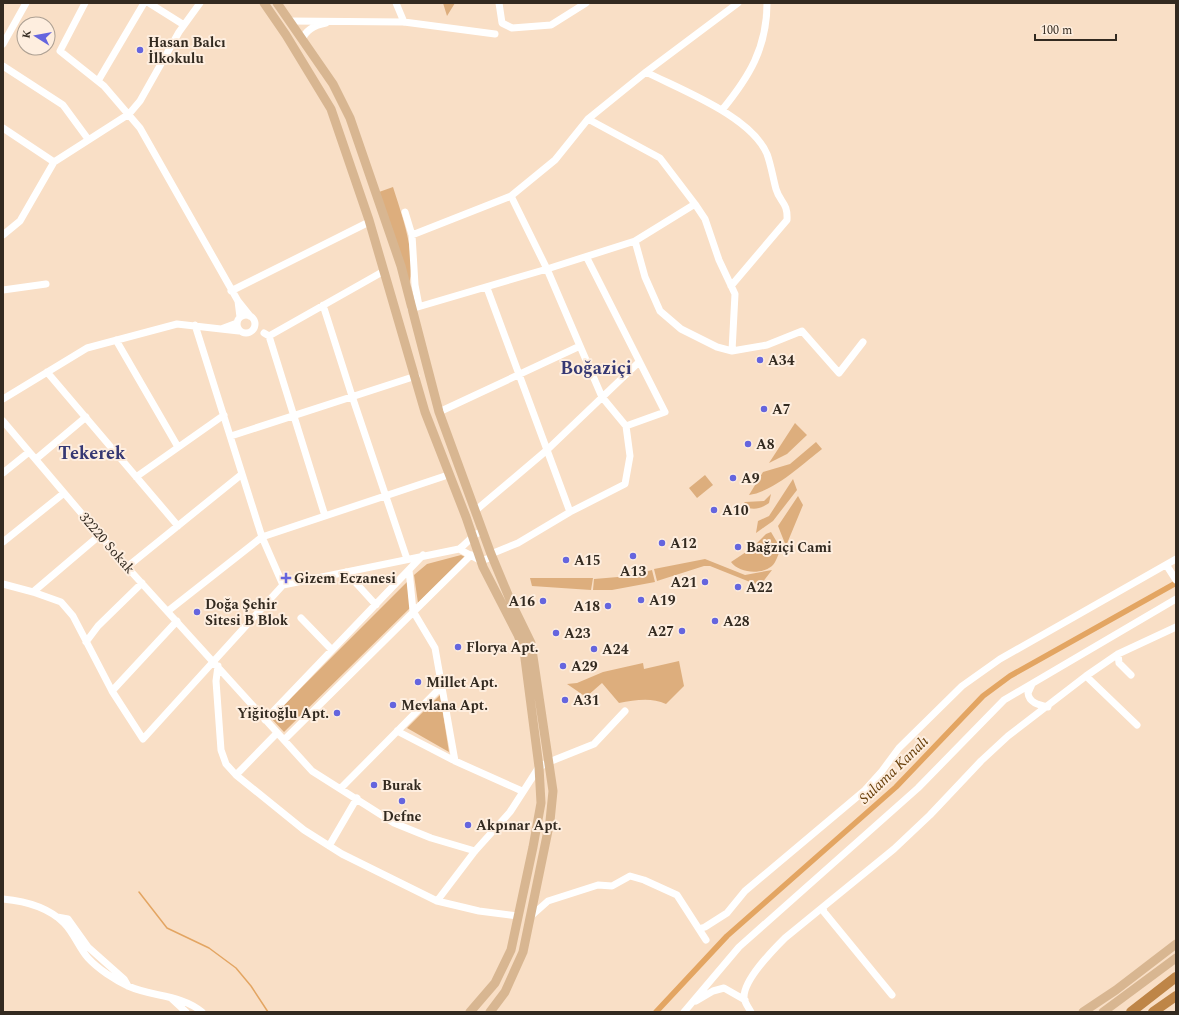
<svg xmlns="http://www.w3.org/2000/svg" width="1179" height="1015" viewBox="0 0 1179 1015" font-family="Spectral,serif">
<rect width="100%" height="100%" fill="#f9dfc6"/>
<path fill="#ddae7d" d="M 443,3 L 455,3 L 447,16 Z
M 393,187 C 403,219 416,252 409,285 L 379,192 Z
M 795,423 L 807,435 L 787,454 L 769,463 Z
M 816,442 L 822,449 C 803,464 773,492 749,495 L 763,472 L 790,464 Z
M 705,475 L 713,485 L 697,498 L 689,488 Z
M 793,479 L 797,490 L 773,521 L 756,533 L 758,521 L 769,516 Z
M 771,494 L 769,503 C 759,510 753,510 741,506 L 745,502 L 764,501 Z
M 798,496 L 803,505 L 786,546 L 778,526 Z
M 771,532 L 781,549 C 778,554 776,563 772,566 C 761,575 739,573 731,562 L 752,548 L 766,534 Z
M 461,555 L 465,557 L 418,603 L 414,575 L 427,564 Z
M 705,559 L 745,575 L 772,570 L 762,583 L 755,584 L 710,566 L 704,566 L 657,581 L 654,569 Z
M 652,570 L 655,582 L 612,590 L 593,590 L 594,579 L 630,576 Z
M 530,578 L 593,578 L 591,590 L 532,586 Z
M 407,582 L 410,608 L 284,732 L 271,718 Z
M 679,661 L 684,686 L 666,704 C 651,697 635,700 619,703 L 602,683 L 586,697 L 567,684 L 577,683 L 603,672 L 643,663 L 644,669 Z
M 440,695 L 449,752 L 407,728 Z"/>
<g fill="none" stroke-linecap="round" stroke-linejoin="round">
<path stroke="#e3a562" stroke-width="1.5" d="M 139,892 L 167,928 L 209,948 L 236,968 L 251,986 L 268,1012"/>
<path stroke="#e3a562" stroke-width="5.5" d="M 656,1012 L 727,936 L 896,787 L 983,696 L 1010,676 L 1176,583"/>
<path stroke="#fff" stroke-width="7" d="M 85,3 L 60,51 L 104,86 L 140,128 L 238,301
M 149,3 L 184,25
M 396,3 L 404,22
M 499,3 L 502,23 L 512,28 L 551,25 L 586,3
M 289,21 L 404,22 L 495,34
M 302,40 C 306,29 315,25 326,23
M 3,44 L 26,3
M 3,66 L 63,105 L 88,139
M 646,72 L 738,3
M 98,81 L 144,3
M 722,110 C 749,77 767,48 767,3
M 588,119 L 660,158 L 695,204 L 635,241
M 3,128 L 54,162
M 695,204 L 705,219 L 719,260 L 735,294 L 732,351
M 405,212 L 412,235 L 415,285 L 419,306
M 3,235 L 20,221 L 54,162 L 129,114 L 140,101 L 179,32 L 200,3
M 412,235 L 511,196 L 555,160 L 588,119 L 646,72 C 681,90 751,116 767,154 C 771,165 773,178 776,189 C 780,203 788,202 787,220 L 731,286
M 487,288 L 570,512
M 3,290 L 46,284
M 231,291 L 369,222
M 323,305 L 352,396 L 407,559
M 411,309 L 547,269 L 511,196
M237 324a9 9 0 1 1 18 0a9 9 0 1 1-18 0Z
M 240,317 L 238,301 L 250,316
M 237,323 L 221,329 L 239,331
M 195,325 L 262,537 L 283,585
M 264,333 L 269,336 L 384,271
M 269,336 L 325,516
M 116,340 L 178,447
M 580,346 L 602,397 L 626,426 L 665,412 L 587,258
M 47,372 L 178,526
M 3,399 L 87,348 L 177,324 L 221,329
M 439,412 L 580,346 L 547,269 L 635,241 L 645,277 L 660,311 L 681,329 L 717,347 L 732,351 L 767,345 L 802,331 L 839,373 L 863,342
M 3,421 L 127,567 L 312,771 L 394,823 L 431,838 L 475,851
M 231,436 L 416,376
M 36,459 L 86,417
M 3,473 L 29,452
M 136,477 L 224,415
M 475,511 L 547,450 L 639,362
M 3,542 L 64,493
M 459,549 C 469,542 472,535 482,531
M 491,554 L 518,543 L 570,512 L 625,484 L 630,456 L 626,426
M 1167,566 L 1176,580
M 127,567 L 242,474
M 409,570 L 413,611 L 435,648 L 455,761
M 346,572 L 376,605
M 3,584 L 33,592 L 61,602 L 73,616 L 112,691 L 143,739 L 283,585 L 459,549 L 481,561 L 492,557
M 33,592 L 100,535
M 168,611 L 262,537 L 448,475
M 301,618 L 332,650
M 86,642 L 98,626 L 142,583
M 1118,654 L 1119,663 L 1131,675
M 218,666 L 216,681 L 221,750 L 226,764 L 236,775 L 304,830 L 342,854 L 437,901 L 479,911 L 518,916
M 1086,676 L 1137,725
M 1032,684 L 1028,693 C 1029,703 1039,705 1048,707
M 112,691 L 177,621
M 265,720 L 423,555
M 397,731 L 455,761 L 522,791
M 284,740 L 471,555
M 236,775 L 277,733
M 341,788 L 442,686
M 329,846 L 357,798
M 3,899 C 25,901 48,907 64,923 C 74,933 79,948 88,958 C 98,969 115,980 128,986 C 152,997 180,994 202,1012
M 437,901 L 475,851 L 510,812 L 539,767 L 549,762 L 594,744 L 625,711
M 823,908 L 824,912 L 892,995
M 57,917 L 68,919 L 88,947 L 124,979 L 128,986
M 530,917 L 548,901 L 598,885 L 612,886 L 630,876 L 644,880 L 677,895 L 706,940
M 699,929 L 705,927 L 727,913 L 745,891 L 864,791 L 882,771 L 899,748 L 962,686 L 1000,659 L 1176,559
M 172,999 L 186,1012
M 696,1001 L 713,991 L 724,988 L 745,1000
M 684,1012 L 739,947 L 918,788 L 1004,700 L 1176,599
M 751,1012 C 748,1007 745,1003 744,998 C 743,980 773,950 785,938 L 894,849 L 930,815 L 981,761 L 1008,736 L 1086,676 L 1118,654 L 1176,627"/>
<path stroke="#d8b691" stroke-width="9" d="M 264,3 L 286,35 L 331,109 L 369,220 L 425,412 L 466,517 L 483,567 L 518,635 L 524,651 L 539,767 L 541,803 L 533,847 L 511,950 L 495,983 L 470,1012
M 277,3 L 333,84 L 350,118 L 401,266 L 439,412 L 491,554 L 511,602 L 531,643 L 553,791 L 550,821 L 523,952 L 505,992 L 490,1012
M 1083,1012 L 1116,990 L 1176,944
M 1103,1012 L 1176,958"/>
<path stroke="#be8547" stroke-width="10" d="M 1131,1012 L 1176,977
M 1153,1012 L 1176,996"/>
</g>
<g fill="#6565de" stroke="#feeedf" stroke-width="1.5">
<circle cx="140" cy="50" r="4"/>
<circle cx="760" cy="360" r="4"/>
<circle cx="764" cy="409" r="4"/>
<circle cx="748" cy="444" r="4"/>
<circle cx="733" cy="478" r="4"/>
<circle cx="714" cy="510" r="4"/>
<circle cx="662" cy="543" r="4"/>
<circle cx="738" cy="547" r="4"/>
<circle cx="633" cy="556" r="4"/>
<circle cx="566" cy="560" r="4"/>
<path d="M284 572h4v4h4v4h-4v4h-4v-4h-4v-4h4z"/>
<circle cx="705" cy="582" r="4"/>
<circle cx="738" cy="587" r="4"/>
<circle cx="641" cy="600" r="4"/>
<circle cx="543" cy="601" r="4"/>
<circle cx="608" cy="606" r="4"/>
<circle cx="197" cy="612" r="4"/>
<circle cx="715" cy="621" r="4"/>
<circle cx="682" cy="631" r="4"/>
<circle cx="556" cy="633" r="4"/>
<circle cx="458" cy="647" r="4"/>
<circle cx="594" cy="649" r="4"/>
<circle cx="563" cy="666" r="4"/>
<circle cx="418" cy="682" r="4"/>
<circle cx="565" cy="700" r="4"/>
<circle cx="393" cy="705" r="4"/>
<circle cx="337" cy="713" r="4"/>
<circle cx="374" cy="785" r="4"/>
<circle cx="402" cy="801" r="4"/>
<circle cx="468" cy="825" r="4"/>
</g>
<g text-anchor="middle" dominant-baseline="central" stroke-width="4" stroke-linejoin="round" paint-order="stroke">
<g font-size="14" font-weight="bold" fill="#332a20" stroke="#feeedf" text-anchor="start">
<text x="148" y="42">Hasan Balcı<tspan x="148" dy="16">İlkokulu</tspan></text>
<text x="768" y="360">A34</text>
<text x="772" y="409">A7</text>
<text x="756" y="444">A8</text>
<text x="741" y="478">A9</text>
<text x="722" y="510">A10</text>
<text x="670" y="543">A12</text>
<text x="746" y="547">Bağziçi Cami</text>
<text x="574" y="560">A15</text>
<text x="633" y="571" text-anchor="middle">A13</text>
<text x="294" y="578">Gizem Eczanesi</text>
<text x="697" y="582" text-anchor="end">A21</text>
<text x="746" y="587">A22</text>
<text x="649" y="600">A19</text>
<text x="535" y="601" text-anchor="end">A16</text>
<text x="205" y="604">Doğa Şehir<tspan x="205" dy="16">Sitesi B Blok</tspan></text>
<text x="600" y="606" text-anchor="end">A18</text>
<text x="723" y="621">A28</text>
<text x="674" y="631" text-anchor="end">A27</text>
<text x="564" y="633">A23</text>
<text x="466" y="647">Florya Apt.</text>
<text x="602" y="649">A24</text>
<text x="571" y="666">A29</text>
<text x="426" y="682">Millet Apt.</text>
<text x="573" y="700">A31</text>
<text x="401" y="705">Mevlana Apt.</text>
<text x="329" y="713" text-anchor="end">Yiğitoğlu Apt.</text>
<text x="382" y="785">Burak</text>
<text x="402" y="816" text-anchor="middle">Defne</text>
<text x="476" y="825">Akpınar Apt.</text>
</g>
<g font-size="14" fill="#332a20" stroke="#feeedf">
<text transform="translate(107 543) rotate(49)">32220 Sokak</text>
</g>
<g font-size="15" font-style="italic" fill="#69400b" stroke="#feeedf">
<text transform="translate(894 770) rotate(-44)">Sulama Kanalı</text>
</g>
<g font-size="18" font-weight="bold" fill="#363873" stroke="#feeedf">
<text x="596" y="368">Boğaziçi</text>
<text x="92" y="453">Tekerek</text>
</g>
</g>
<rect width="1179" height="1015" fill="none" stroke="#332a20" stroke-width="8"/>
<g transform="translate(36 36) rotate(281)"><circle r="19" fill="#feeedf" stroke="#ada093"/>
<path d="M0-3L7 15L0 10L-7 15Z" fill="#6565de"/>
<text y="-6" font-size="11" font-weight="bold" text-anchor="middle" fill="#332a20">K</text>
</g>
<path d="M1035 34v6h81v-6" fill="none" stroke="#332a20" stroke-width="2"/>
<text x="1041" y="34" font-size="12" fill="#332a20" stroke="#feeedf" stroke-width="3" paint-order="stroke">100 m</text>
</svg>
